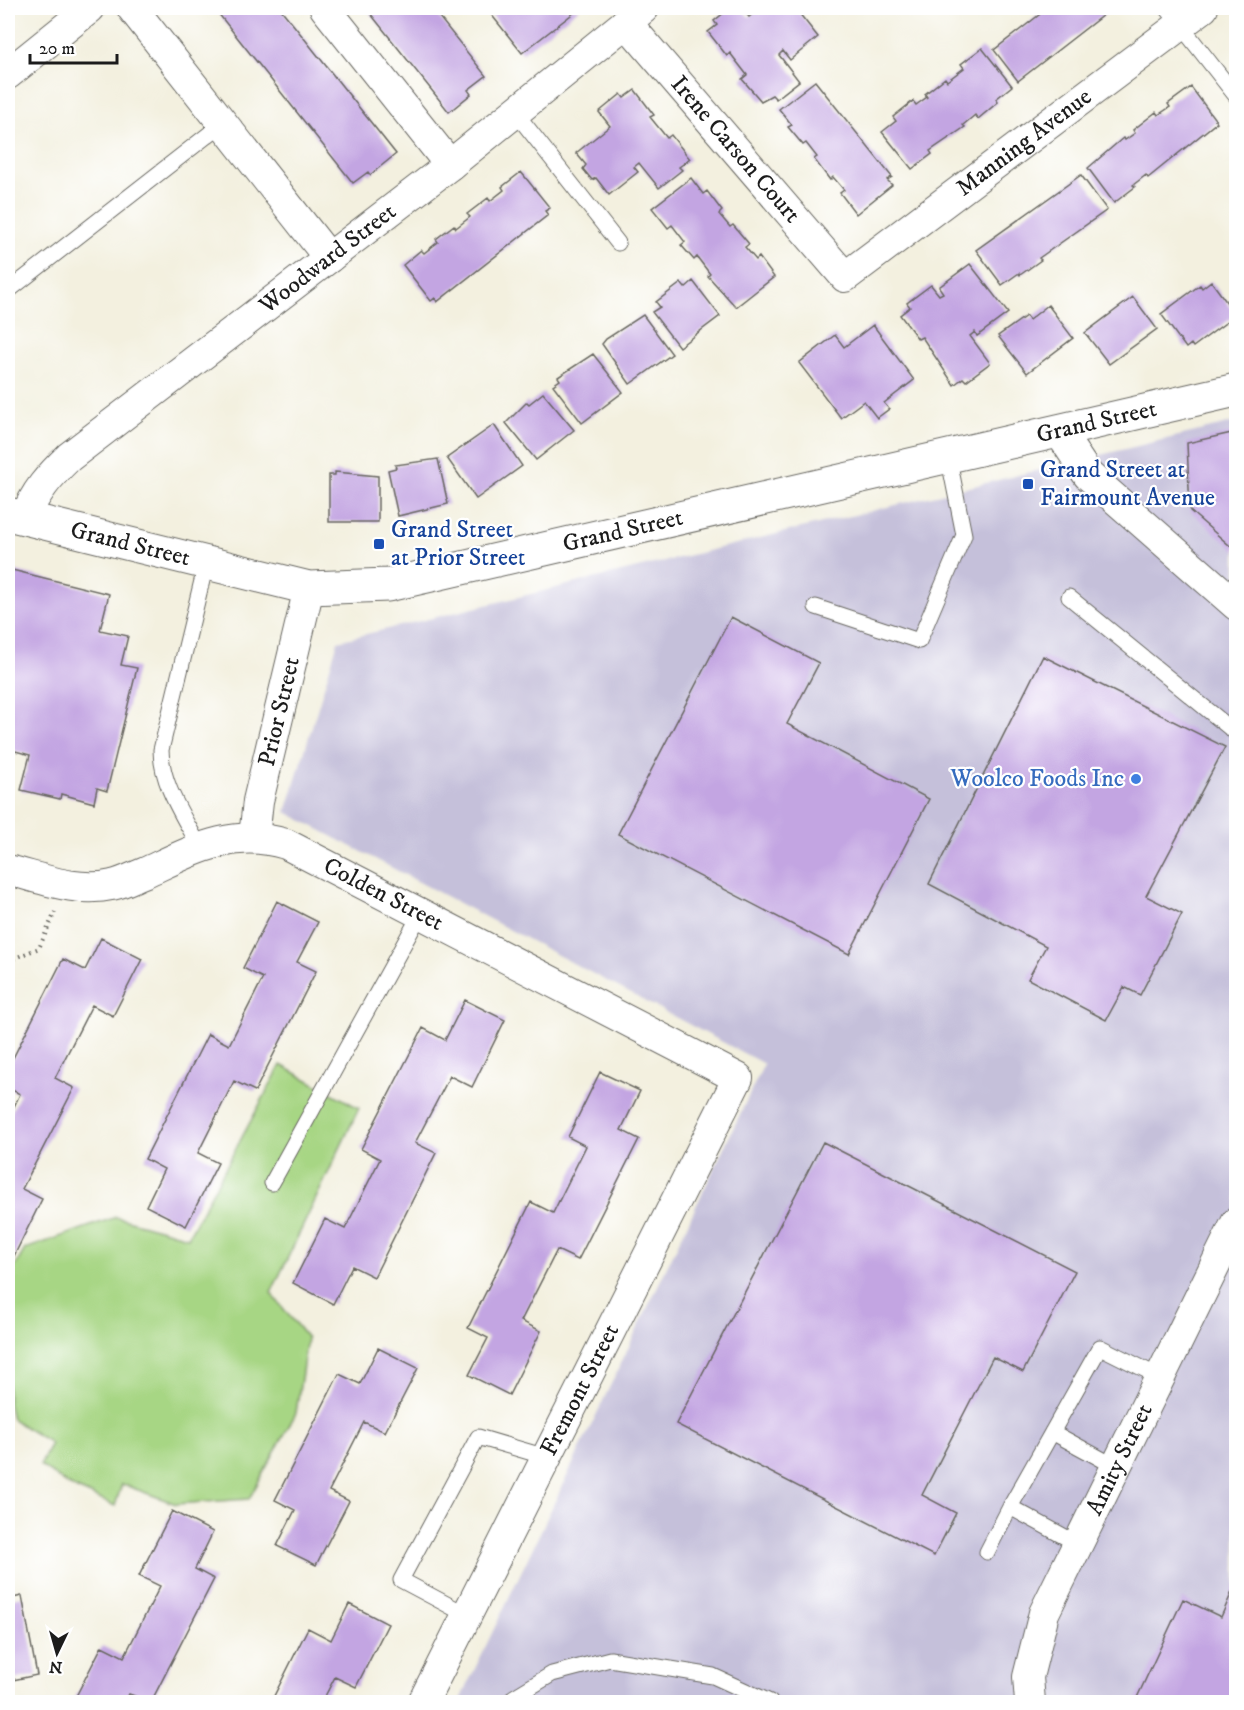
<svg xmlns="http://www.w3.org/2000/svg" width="1244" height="1710" viewBox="0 0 1244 1710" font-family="'IM FELL DW Pica',serif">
<rect width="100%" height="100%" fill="#fff"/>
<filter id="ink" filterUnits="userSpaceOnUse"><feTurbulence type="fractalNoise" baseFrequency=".0167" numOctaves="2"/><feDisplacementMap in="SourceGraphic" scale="12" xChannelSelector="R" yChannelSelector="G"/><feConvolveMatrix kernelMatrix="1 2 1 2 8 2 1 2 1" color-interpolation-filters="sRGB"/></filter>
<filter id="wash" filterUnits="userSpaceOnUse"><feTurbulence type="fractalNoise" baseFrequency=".008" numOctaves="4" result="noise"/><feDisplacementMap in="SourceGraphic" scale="24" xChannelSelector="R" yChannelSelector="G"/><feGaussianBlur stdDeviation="1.35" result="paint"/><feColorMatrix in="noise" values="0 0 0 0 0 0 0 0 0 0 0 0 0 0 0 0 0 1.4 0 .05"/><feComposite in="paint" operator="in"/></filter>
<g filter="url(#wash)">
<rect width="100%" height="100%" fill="#f3f0df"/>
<path fill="#c5c0da" d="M 1236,422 L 1236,1702 L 459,1702 L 764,1064 L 286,812 L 338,641 Z"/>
<path fill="#a7d684" stroke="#627950" stroke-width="1.5" d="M 281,1065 L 359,1108 L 271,1293 L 307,1338 L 296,1413 L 249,1499 L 176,1504 L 122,1484 L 115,1506 L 68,1485 L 40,1465 L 51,1443 L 12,1419 L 8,1402 L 8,1279 L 25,1249 L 116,1217 L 188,1237 Z"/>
<g id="blocks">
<path fill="#c3a5e2" d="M 214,8 L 280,8 L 396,154 L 370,175 L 368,172 L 353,183 Z
M 366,8 L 432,8 L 486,76 L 468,90 L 471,94 L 449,112 Z
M 486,8 L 580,8 L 522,53 Z
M 730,8 L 741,8 L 749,17 L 760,8 L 795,8 L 818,37 L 790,60 L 783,51 L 779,55 L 799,81 L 776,99 L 772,95 L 761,101 L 742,79 L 747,75 L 730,53 L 727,56 L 708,32 L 717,25 L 714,21 Z
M 1048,8 L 1112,8 L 1018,81 L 994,50 Z
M 982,48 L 1012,86 L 996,99 L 998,102 L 978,119 L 975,115 L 963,125 L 965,127 L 930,151 L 932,154 L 912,169 L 882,132 L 896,121 L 893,117 L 913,101 L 916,105 L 927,97 L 925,94 L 945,78 L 947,81 L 964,68 L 961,64 Z
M 815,81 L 892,177 L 887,180 L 892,185 L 856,214 L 840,193 L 844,190 L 833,177 L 830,180 L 814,159 L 817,157 L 806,143 L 803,145 L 788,127 L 792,125 L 779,109 Z
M 1191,87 L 1217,122 L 1148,178 L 1146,175 L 1133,185 L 1135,187 L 1114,203 L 1088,168 L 1123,138 L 1125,140 L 1135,133 L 1133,130 L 1156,112 L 1158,115 L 1170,107 L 1168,104 Z
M 635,90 L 654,115 L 650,117 L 667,138 L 671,135 L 690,159 L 679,167 L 682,170 L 659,188 L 639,163 L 634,167 L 638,172 L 609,195 L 596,178 L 592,180 L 583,169 L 586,165 L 576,153 L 610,126 L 599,112 L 621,94 L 624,98 Z
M 521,172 L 550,208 L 545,211 L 548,215 L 437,302 L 435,298 L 431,301 L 403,265 L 421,250 L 424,253 L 438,242 L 436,239 L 454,225 L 456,228 L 470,217 L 467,214 L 488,198 L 490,201 L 504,190 L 502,187 Z
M 1081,175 L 1107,210 L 1039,258 L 1041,260 L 1020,275 L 1019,273 L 1002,285 L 976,250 Z
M 691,178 L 703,194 L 707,191 L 722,211 L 719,214 L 730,227 L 733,225 L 749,244 L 745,247 L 756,260 L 759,257 L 774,277 L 736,307 L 708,276 L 710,274 L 697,257 L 694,260 L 681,245 L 685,242 L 672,225 L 668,228 L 652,208 Z
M 970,264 L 1008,313 L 977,336 L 975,332 L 970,336 L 990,363 L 966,381 L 963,378 L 954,385 L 922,337 L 918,339 L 900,315 L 910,307 L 907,303 L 931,285 L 939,295 L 943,293 L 939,287 Z
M 693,281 L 720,316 L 679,347 L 652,312 L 660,307 L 656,302 L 681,283 L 685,288 Z
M 1211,281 L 1236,315 L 1193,347 L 1191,344 L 1186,348 L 1161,314 L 1200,285 L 1202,288 Z
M 1133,297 L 1157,329 L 1109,364 L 1085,333 Z
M 1048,305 L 1073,338 L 1027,373 L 998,336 L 1026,316 L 1029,320 Z
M 643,315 L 672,354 L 630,384 L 602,344 L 606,339 Z
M 873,325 L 914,380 L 884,403 L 889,409 L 877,418 L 864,401 L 841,418 L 799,363 L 835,335 L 844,347 Z
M 593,354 L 623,392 L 582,423 L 553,385 L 560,380 L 558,377 Z
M 543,393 L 574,430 L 536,460 L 506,423 L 527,402 L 529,404 Z
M 494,425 L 522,466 L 476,499 L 447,458 Z
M 1236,432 L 1236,551 L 1190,511 L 1187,443 Z
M 438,459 L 448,504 L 398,516 L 388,470 L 396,468 L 395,465 Z
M 335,472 L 378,476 L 378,522 L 329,522 L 329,475 L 335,475 Z
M 8,569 L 109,594 L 100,630 L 128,636 L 121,665 L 137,668 L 107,791 L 97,788 L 94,803 L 61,794 L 60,799 L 21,790 L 30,755 L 8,749 Z
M 731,617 L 819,663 L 787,724 L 929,799 L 849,954 L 618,834 Z
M 1043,656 L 1225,747 L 1146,896 L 1182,914 L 1140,995 L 1124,987 L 1106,1020 L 1028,979 L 1046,946 L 929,884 Z
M 277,901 L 318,922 L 297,962 L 316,971 L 255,1091 L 234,1081 L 198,1153 L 218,1163 L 186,1226 L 146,1206 L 164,1169 L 145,1159 L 208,1034 L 229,1045 L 263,978 L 243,968 Z
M 101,938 L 142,959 L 113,1016 L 92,1005 L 55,1078 L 74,1088 L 22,1189 L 42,1199 L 14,1256 L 8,1253 L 8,1119 L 20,1094 L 8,1088 L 8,1068 L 63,959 L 85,970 Z
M 465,1000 L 505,1020 L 472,1087 L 450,1076 L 415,1143 L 436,1153 L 374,1277 L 352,1266 L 333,1304 L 293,1283 L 325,1219 L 345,1229 L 380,1159 L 361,1149 L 423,1028 L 445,1040 Z
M 600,1072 L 640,1091 L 621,1130 L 639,1139 L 578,1260 L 557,1250 L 521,1321 L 541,1331 L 509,1395 L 469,1375 L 488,1338 L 468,1328 L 531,1202 L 553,1213 L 586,1146 L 568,1137 Z
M 823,1142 L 1075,1271 L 1023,1372 L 993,1357 L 922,1495 L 956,1513 L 934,1556 L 676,1424 Z
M 378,1348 L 418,1368 L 385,1432 L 364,1422 L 329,1491 L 349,1501 L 316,1565 L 277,1546 L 295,1510 L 275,1500 L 339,1374 L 360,1384 Z
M 172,1511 L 213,1532 L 195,1569 L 214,1579 L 151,1702 L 129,1694 L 125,1702 L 73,1702 L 102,1646 L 124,1657 L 160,1586 L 139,1576 Z
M 1236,1583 L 1236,1702 L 1135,1702 L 1183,1599 L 1221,1617 Z
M 22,1596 L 37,1675 L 8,1681 L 8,1599 Z
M 349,1604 L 388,1624 L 356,1687 L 335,1677 L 322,1702 L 271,1702 L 308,1628 L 331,1640 Z"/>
</g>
</g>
<g filter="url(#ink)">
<use href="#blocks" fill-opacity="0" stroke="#676660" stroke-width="1.5"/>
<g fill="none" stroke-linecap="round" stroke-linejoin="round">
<g stroke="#676660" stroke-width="17">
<path id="service" d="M 1167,8 L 1236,96
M 515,112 L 618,243
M 8,291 L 222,124
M 1069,597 L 1236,733
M 816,607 L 919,641 L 964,535 L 948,455
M 200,848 C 185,818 161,785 161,750 L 206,564
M 272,1183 L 421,913
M 1052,1432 L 1116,1467
M 1078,1544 L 1010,1507 L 1100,1347 L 1160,1377
M 987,1552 L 1010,1507
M 467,1615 L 401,1580 L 478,1437 L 546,1457
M 511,1702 L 514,1697 L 552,1674 L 610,1659 L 713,1676 L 770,1702"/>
</g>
<g stroke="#676660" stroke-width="32">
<g id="minor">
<path d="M 132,8 L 329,258"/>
<path d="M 325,8 L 450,165"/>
<path id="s1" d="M 626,22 L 845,277 L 1203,8"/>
<path d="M 8,74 L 90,8"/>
<path d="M 1058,430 L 1088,475 L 1236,605"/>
<path id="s2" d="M 25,518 C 35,492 49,476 69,457 L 450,165 L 644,8"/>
<path id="s3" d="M 254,837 L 258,801 L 309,588"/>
<path id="s4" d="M 8,870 C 41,878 77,893 112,885 C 123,883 135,876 146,872 C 194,850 232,828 286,844 L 738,1078 L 423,1702"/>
<path id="s5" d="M 1030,1702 L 1028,1677 L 1044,1613 L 1236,1223"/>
</g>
</g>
<g stroke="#676660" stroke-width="35">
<g id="secondary">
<path id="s6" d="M 8,514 L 309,588 L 388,585 L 1236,390"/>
</g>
</g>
<path stroke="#676660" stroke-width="4" stroke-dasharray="1.5 4.5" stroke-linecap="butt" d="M 8,961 L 39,948 L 55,912
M 8,1282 L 15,1290"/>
<use href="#service" stroke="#fff" stroke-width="15"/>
<use href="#minor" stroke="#fff" stroke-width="30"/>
<use href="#secondary" stroke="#fff" stroke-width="33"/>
</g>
</g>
<g fill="#1a4fb4" stroke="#fff" stroke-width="2">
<rect x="1022" y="478" width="12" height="12" rx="3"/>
<rect x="373" y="538" width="12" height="12" rx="3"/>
</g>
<circle fill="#3f7fe0" stroke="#fff" stroke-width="2" cx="1136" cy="779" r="6"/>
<g text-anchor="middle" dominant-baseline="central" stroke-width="4.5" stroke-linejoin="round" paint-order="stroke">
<g font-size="24" fill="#1c1c1c" stroke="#fff">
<text stroke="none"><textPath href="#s1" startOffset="560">Manning Avenue</textPath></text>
<text stroke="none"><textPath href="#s1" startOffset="168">Irene Carson Court</textPath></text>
<text stroke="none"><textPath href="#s2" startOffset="402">Woodward Street</textPath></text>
<text stroke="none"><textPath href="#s6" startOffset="1116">Grand Street</textPath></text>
<text stroke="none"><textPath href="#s6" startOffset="630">Grand Street</textPath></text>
<text stroke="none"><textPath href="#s6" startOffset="126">Grand Street</textPath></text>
<text stroke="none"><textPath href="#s3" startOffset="128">Prior Street</textPath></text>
<text stroke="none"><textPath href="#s4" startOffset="399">Colden Street</textPath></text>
<text transform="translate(580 1390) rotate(-63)">Fremont Street</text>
<text stroke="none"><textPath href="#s5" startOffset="262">Amity Street</textPath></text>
</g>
<g font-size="24" fill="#164399" stroke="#fff" text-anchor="start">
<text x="1040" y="470">Grand Street at<tspan x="1040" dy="28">Fairmount Avenue</tspan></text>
<text x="391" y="530">Grand Street<tspan x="391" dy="28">at Prior Street</tspan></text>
</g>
<g font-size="24" fill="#366cbe" stroke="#fff" text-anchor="end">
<text x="1124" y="779">Woolco Foods Inc</text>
</g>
</g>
<rect width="1244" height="1710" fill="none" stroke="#fff" stroke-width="30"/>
<g transform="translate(57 1653) rotate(185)" stroke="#ffffff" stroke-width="4.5" paint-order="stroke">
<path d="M0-4.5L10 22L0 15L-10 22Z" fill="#1c1c1c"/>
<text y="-9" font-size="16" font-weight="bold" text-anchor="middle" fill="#1c1c1c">N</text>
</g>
<path d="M30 54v9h87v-9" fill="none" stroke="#1c1c1c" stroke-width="3"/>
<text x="39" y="54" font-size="18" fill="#1c1c1c" stroke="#ffffff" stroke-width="4.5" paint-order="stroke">20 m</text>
</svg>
